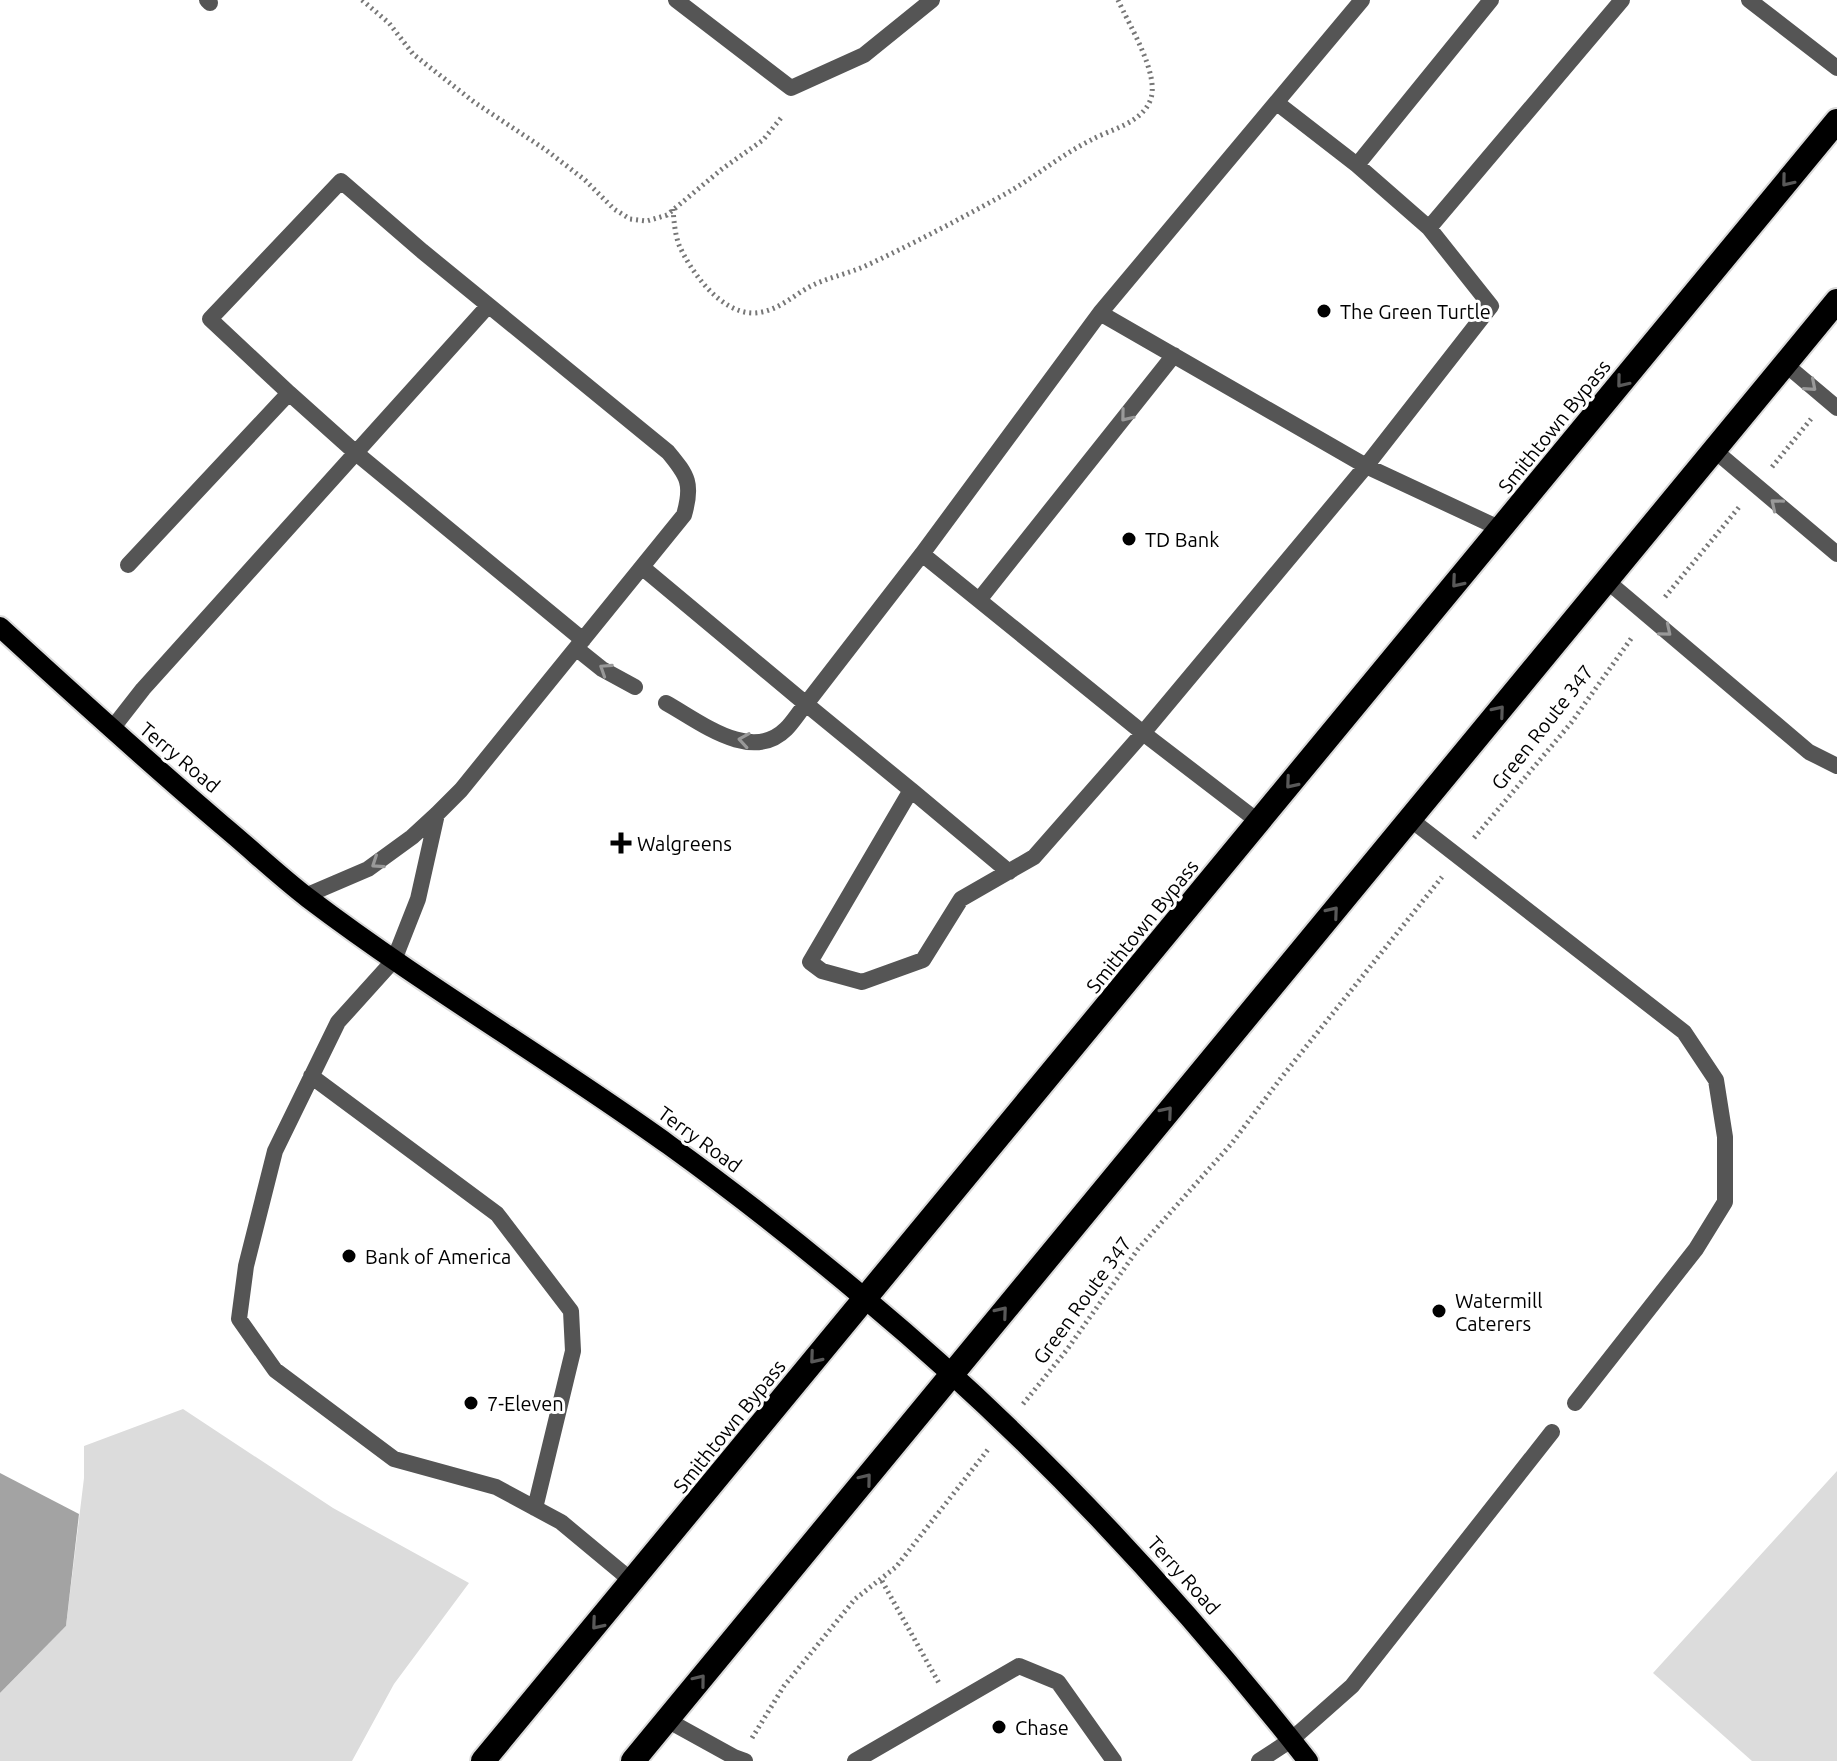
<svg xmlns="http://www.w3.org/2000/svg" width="1837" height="1761" viewBox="0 0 1837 1761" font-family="Ubuntu,sans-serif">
<rect width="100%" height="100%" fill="#fff"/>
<path fill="#dcdcdc" d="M 183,1409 L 333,1508 L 469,1583 L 394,1684 L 352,1761 L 0,1761 L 0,1693 L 66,1626 L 84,1478 L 84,1446 Z
M 1837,1471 L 1837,1761 L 1752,1761 L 1653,1673 Z"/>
<path fill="#a3a3a3" d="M 0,1473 L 79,1514 L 66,1626 L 0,1693 Z"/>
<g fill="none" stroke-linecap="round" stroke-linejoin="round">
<g stroke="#dbdbdb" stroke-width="24">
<path id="primary" d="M 0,627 C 73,694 146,760 222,825 C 251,849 278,875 308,898 C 424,986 551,1060 669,1145 C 737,1194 804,1247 868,1301 C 1032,1438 1176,1593 1308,1761"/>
</g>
<g stroke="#dbdbdb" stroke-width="28">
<path id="highway" d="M 483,1761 L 1837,121
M 633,1761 L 1837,301"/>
</g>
<path stroke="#777" stroke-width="5" stroke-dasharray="2 4" stroke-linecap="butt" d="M 362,0 L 389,23 L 413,54 L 474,102 L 546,150 L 585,180 L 614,209 L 630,219 L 647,221 L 667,215 L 722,169 L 763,140 L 781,118
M 673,209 C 674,222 675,234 679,245 C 691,272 720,312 752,313 C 776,313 792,296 811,286 C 827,278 846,274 863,267 C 909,246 954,222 998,198 C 1030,181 1059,156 1091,140 C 1111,129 1140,124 1150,101 C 1161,76 1129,25 1118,0
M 1772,467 L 1811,419
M 1665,597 L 1740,506
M 1474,838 L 1571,723 L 1633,636
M 1023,1404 L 1066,1351 L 1138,1249 L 1232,1143 L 1281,1078 L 1442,877
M 882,1581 L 940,1685
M 752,1738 L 784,1686 L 855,1599 L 896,1567 L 990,1447"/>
<path stroke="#555" stroke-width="16" d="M 207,0 L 210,3
M 1749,0 L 1837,68
M 1277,103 L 1357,165 L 1491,0
M 1357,165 L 1429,228
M 1100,313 L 1366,466 L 1501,529
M 1785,364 L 1837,408
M 289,393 L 356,453 L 583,640
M 1714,450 L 1837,554
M 922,554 L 1143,733 L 1259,822
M 128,565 L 289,393 L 210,319 L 341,181 L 422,251 L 668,452 C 688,476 693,484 684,515 L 461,790 L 437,814 L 412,837 L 368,869 L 305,896
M 643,568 L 806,704 L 922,554 L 1100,313 L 1362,0
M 1607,581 L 1809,752 L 1837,766
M 979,600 L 1174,355
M 577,649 L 602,669 L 635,687
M 666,703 C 699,721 751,764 786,729 C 793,722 799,712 806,704 L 911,790 L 810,962 L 822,971 L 862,982 L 923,960 L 961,899 L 1034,857 L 1143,733 L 1366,466 L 1491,306 L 1429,228 L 1622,0
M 111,730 L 143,689 L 488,306
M 911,790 L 1009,872
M 437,814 L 418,899 L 394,960 L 338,1022 L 275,1151 L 246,1266 L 239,1319 L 275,1370 L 394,1459 L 496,1487 L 561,1522 L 632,1581
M 1410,819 L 1684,1032 L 1716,1080 L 1725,1137 L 1725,1202 L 1696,1249 L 1575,1403
M 311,1076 L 497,1214 L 571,1311 L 573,1351 L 535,1508
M 667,1720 L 734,1757 L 745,1761
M 1291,1740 L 1352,1686 L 1552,1432
M 855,1761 L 1019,1666 L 1058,1682 L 1114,1761"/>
<path stroke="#555" stroke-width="16" d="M 676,0 L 791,88 L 864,55 L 932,0
M 1259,1761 L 1291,1740"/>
<use href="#primary" stroke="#000" stroke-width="20"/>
<use href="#highway" stroke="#000" stroke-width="24"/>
</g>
<defs><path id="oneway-chevron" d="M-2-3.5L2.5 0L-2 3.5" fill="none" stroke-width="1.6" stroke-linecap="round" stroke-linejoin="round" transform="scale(2)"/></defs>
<g stroke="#595959">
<use href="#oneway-chevron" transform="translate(1787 181) rotate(129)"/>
<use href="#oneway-chevron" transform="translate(1622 382) rotate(129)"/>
<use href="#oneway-chevron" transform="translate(1457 582) rotate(130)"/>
<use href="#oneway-chevron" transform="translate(1499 711) rotate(-50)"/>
<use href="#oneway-chevron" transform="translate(1291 783) rotate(130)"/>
<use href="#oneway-chevron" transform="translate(1333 912) rotate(-50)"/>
<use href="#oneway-chevron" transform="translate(1167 1112) rotate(-50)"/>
<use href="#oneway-chevron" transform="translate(1002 1312) rotate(-50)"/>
<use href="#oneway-chevron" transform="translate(815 1358) rotate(130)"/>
<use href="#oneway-chevron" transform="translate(866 1479) rotate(-51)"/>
<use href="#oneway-chevron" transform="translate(597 1624) rotate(130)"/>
<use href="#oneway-chevron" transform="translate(700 1680) rotate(-51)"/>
</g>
<g stroke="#999">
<use href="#oneway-chevron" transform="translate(1811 386) rotate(41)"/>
<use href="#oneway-chevron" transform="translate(1126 416) rotate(129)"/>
<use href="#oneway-chevron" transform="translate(1776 504) rotate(-140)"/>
<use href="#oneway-chevron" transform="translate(1666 631) rotate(40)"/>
<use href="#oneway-chevron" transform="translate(605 669) rotate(-147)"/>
<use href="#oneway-chevron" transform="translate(744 740) rotate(-171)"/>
<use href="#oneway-chevron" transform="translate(377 863) rotate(146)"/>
</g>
<g fill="#000" stroke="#fff" stroke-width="3">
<circle cx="1324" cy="311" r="8"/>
<circle cx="1129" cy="539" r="8"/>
<path d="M617 831h8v8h8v8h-8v8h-8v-8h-8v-8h8z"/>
<circle cx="349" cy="1256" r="8"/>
<circle cx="1439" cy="1311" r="8"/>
<circle cx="471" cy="1403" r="8"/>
<circle cx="999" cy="1727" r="8"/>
</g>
<g text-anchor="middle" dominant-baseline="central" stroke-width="6" stroke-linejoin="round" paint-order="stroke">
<g font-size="20" fill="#000" stroke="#fff" text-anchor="start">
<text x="1340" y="311">The Green Turtle</text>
<text x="1145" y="539">TD Bank</text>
<text x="637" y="843">Walgreens</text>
<text x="365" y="1256">Bank of America</text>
<text x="1455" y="1300">Watermill<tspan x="1455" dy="23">Caterers</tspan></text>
<text x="487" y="1403">7-Eleven</text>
<text x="1015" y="1727">Chase</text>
</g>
<g font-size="20" fill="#000" stroke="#fff">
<text transform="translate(1554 426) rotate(-51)">Smithtown Bypass</text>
<text transform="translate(1542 727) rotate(-52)">Green Route 347</text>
<text transform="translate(180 757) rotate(40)">Terry Road</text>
<text transform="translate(1142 926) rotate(-51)">Smithtown Bypass</text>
<text transform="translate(700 1139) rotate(36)">Terry Road</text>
<text transform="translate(1082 1300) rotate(-54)">Green Route 347</text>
<text transform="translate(729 1426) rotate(-51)">Smithtown Bypass</text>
<text transform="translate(1184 1575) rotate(48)">Terry Road</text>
</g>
</g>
</svg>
